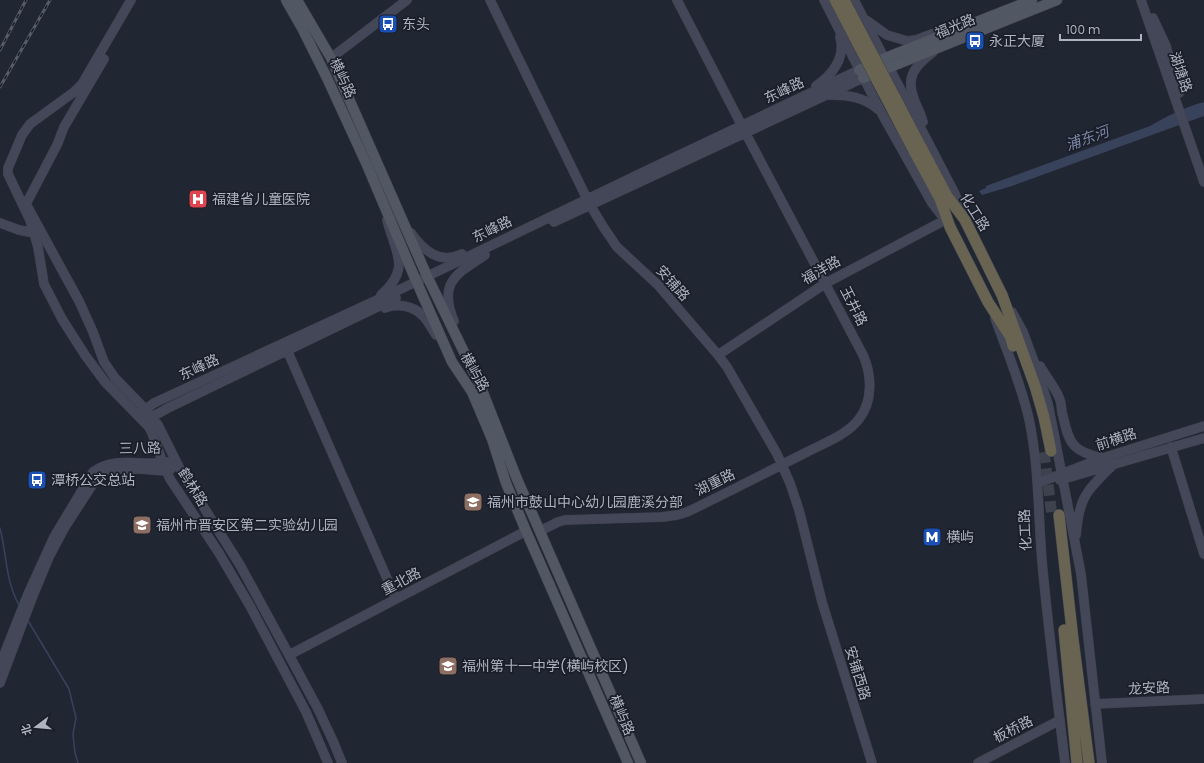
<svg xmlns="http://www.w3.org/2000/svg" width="1204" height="763" viewBox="0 0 1204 763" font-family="Poppins,'Noto Sans SC',sans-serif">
<rect width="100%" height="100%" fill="#212633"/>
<path fill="#38425b" d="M 1204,102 L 1204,116 L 1012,186 L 982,195 L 979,191 L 986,188 L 986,186 L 1150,126 C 1167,116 1185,107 1204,102 Z"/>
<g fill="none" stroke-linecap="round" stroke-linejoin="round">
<path stroke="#38425b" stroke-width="1.5" d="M 0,528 C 7,556 5,579 19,605
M 27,619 L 69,689 L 76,718 L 73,734 L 74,745 L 75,753 L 78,763"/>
<path stroke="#3d424f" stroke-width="11" stroke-dasharray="11 5.5" stroke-linecap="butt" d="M 1044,452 L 1052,516"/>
<g stroke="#3e424e" stroke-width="10">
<path id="secondary" d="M 131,0 L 82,84 L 74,92 L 30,124 L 22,135 L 8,168 L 8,174 L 30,220 L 38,247 L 44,284 L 62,319 L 85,355 L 105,382 L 149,427 L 152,433 L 164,466 L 170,479 L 219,553 L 250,606 L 306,712 L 328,763
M 490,0 L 590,205 L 604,228 L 617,247 L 658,285 L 718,355 L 727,367 L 777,454 L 790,483 L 799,510 L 822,602 L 872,763
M 677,0 L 742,126
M 824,0 L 882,114 L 932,203 L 946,221
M 854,0 L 954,192 L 962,211
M 1141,0 L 1204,182
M 1153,18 L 1166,46 L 1179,93
M 866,20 L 887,35 L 907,41 L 916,40 L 932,34 L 944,31
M 331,58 L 407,0
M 104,59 L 64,127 L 57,145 L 26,204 L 79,301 L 93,332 L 104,362 L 115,378 L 145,409 L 158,425 L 181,471 L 240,565 L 289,655 L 318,709 L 333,741 L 342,763
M 816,86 C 832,75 846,58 840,37
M 830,95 C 849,95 864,97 879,110
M 923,122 C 921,114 917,107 914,99 C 905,76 916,65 933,52
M 554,222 L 863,78
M 0,223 L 19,230 L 39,234
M 411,233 C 423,250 439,265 462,254
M 381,295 C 412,268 395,252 387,220
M 385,308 C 392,305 397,305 404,306 C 422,309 428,322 436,335
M 1012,312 L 1023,332 L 1036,367 L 1048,404 L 1055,439 L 1081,574 L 1102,763
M 995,318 C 1007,351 1021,384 1029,419 C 1039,466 1038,513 1042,561 C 1048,628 1057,696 1065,763
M 454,321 C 438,283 456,274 485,255
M 287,350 L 396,599
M 718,355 L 826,283 L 945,220
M 1040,366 C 1046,377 1056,388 1060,400 C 1062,405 1061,411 1063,416 C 1069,444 1073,452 1103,458
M 141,413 L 154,403 L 403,288 L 656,166 L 859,70
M 148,421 L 152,417 L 168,408 L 396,298
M 1171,447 L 1204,554
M 1060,480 L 1204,438
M 1038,483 L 1103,458 L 1204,426
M 540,531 L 558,522 L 565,520 L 662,517 L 677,515 L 687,512 C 727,493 767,472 807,452 C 824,443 847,435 859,419 C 873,401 872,375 863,355 L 745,132
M 1076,535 C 1079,498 1086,491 1112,466
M 289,655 L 526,531
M 0,665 L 28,594 L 54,537 L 93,472 C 116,455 142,467 168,462
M 0,683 L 32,598 L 49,557 L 65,527 L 96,479 L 104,471 L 112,469 L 140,469 L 166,471 L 171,469
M 1095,704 L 1204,699
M 978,763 L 1060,720"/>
</g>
<g stroke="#3e424e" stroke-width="11">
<path id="primary" d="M 286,0 L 302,28 L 327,78 L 367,165 L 411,269 L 452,362 L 472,392 L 478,406 L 492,439 L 506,483 L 526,531 L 628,763
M 297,0 L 331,58 L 427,276 L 480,385 L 517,479 L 641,763
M 859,70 L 885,58 L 1032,0
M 863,78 L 1057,0"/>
</g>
<g stroke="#3c404c" stroke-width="12">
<path id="highway" d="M 921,147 L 947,196 L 965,220 L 1002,295 L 1035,386 L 1044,417 L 1051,451
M 914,151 L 940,199 L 950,227 L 988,302 L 1010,336 L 1013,346
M 1059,515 L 1073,639 L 1089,763
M 1064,630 L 1077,763"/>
</g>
<use href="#secondary" stroke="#434757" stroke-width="9"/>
<use href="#primary" stroke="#525764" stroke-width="10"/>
<use href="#highway" stroke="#696352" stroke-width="11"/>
<g stroke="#575c6b" stroke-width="3">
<path id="rail" d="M 0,50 L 26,0
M 0,87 L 50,0"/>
</g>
<use href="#rail" stroke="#1a1e28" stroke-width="1.5" stroke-dasharray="4.5" stroke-linecap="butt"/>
<g stroke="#3c404c" stroke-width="12" stroke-linecap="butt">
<path id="highway-bridge" d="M 835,0 L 914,151
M 844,0 L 921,147"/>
</g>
<use href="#highway-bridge" stroke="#696352" stroke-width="11"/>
</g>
<defs>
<g id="bus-square" transform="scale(1)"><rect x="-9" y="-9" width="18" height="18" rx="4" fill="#1a4fb4" stroke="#1a1e28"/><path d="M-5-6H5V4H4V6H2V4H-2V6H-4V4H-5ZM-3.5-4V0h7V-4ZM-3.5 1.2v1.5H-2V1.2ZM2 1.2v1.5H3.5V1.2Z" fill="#fff"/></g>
<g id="hospital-square" transform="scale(1)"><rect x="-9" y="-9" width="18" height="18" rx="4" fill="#e0444e" stroke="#1a1e28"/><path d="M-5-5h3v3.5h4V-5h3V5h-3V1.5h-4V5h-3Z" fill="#fff"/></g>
<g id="school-square" transform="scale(1)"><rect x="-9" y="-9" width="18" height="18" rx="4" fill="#8d6e63" stroke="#1a1e28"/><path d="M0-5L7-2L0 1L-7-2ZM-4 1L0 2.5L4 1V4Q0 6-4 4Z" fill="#fff"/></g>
<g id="metro-square" transform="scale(1)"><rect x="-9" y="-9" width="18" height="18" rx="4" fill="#1a4fb4" stroke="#1a1e28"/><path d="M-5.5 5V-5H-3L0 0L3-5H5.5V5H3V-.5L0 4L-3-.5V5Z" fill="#fff"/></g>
</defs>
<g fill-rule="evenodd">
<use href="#bus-square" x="388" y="24"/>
<use href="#bus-square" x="975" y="41"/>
<use href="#hospital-square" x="198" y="199"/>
<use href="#bus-square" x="37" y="480"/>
<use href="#school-square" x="473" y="502"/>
<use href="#school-square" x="142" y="525"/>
<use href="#metro-square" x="932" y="537"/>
<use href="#school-square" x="448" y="666"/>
</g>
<g text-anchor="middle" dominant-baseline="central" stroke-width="3.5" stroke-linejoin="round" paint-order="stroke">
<g font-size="14" fill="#aeb3c1" stroke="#1a1e28" text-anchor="start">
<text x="402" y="24">东头</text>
<text x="989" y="41">永正大厦</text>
<text x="212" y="199">福建省儿童医院</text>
<text x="51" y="480">潭桥公交总站</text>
<text x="487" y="502">福州市鼓山中心幼儿园鹿溪分部</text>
<text x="156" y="525">福州市晋安区第二实验幼儿园</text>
<text x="946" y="537">横屿</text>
<text x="462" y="666">福州第十一中学(横屿校区)</text>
</g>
<g font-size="14" fill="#aeb3c1" stroke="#1a1e28">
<text transform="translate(955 26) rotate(-22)">福光路</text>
<text transform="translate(1181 72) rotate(71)">湖塘路</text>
<text transform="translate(343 78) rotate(65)">横屿路</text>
<text transform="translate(784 90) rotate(-25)">东峰路</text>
<text transform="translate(975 212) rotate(58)">化工路</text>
<text transform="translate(492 229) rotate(-26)">东峰路</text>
<text transform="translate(821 270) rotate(-30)">福洋路</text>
<text transform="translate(673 283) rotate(48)">安铺路</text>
<text transform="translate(854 306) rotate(63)">玉井路</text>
<text transform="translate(199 367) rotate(-25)">东峰路</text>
<text transform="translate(475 372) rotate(60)">横屿路</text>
<text transform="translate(1116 439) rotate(-18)">前横路</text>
<text transform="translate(140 448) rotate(-1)">三八路</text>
<text transform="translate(715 482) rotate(-26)">湖重路</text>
<text transform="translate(193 487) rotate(58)">鹤林路</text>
<text transform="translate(1025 530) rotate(-93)">化工路</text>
<text transform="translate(401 581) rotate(-28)">重北路</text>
<text transform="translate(858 673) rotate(73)">安铺西路</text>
<text transform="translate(1149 688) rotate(-3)">龙安路</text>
<text transform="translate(622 715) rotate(67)">横屿路</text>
<text transform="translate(1013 729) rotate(-27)">板桥路</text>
</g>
<g font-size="15" font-style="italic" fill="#7a86a7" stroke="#1a1e28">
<text transform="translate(1087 138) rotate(-20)">浦东河</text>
</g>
</g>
<g transform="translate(36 727) rotate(254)" stroke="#1a1e28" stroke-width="3" paint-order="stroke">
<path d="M0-3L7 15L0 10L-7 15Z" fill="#aeb3c1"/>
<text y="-6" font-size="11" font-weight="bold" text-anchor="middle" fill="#aeb3c1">北</text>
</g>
<path d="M1060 34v6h81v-6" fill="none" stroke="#aeb3c1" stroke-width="2"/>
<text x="1066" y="34" font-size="12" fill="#aeb3c1" stroke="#1a1e28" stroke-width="3" paint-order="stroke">100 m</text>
</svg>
